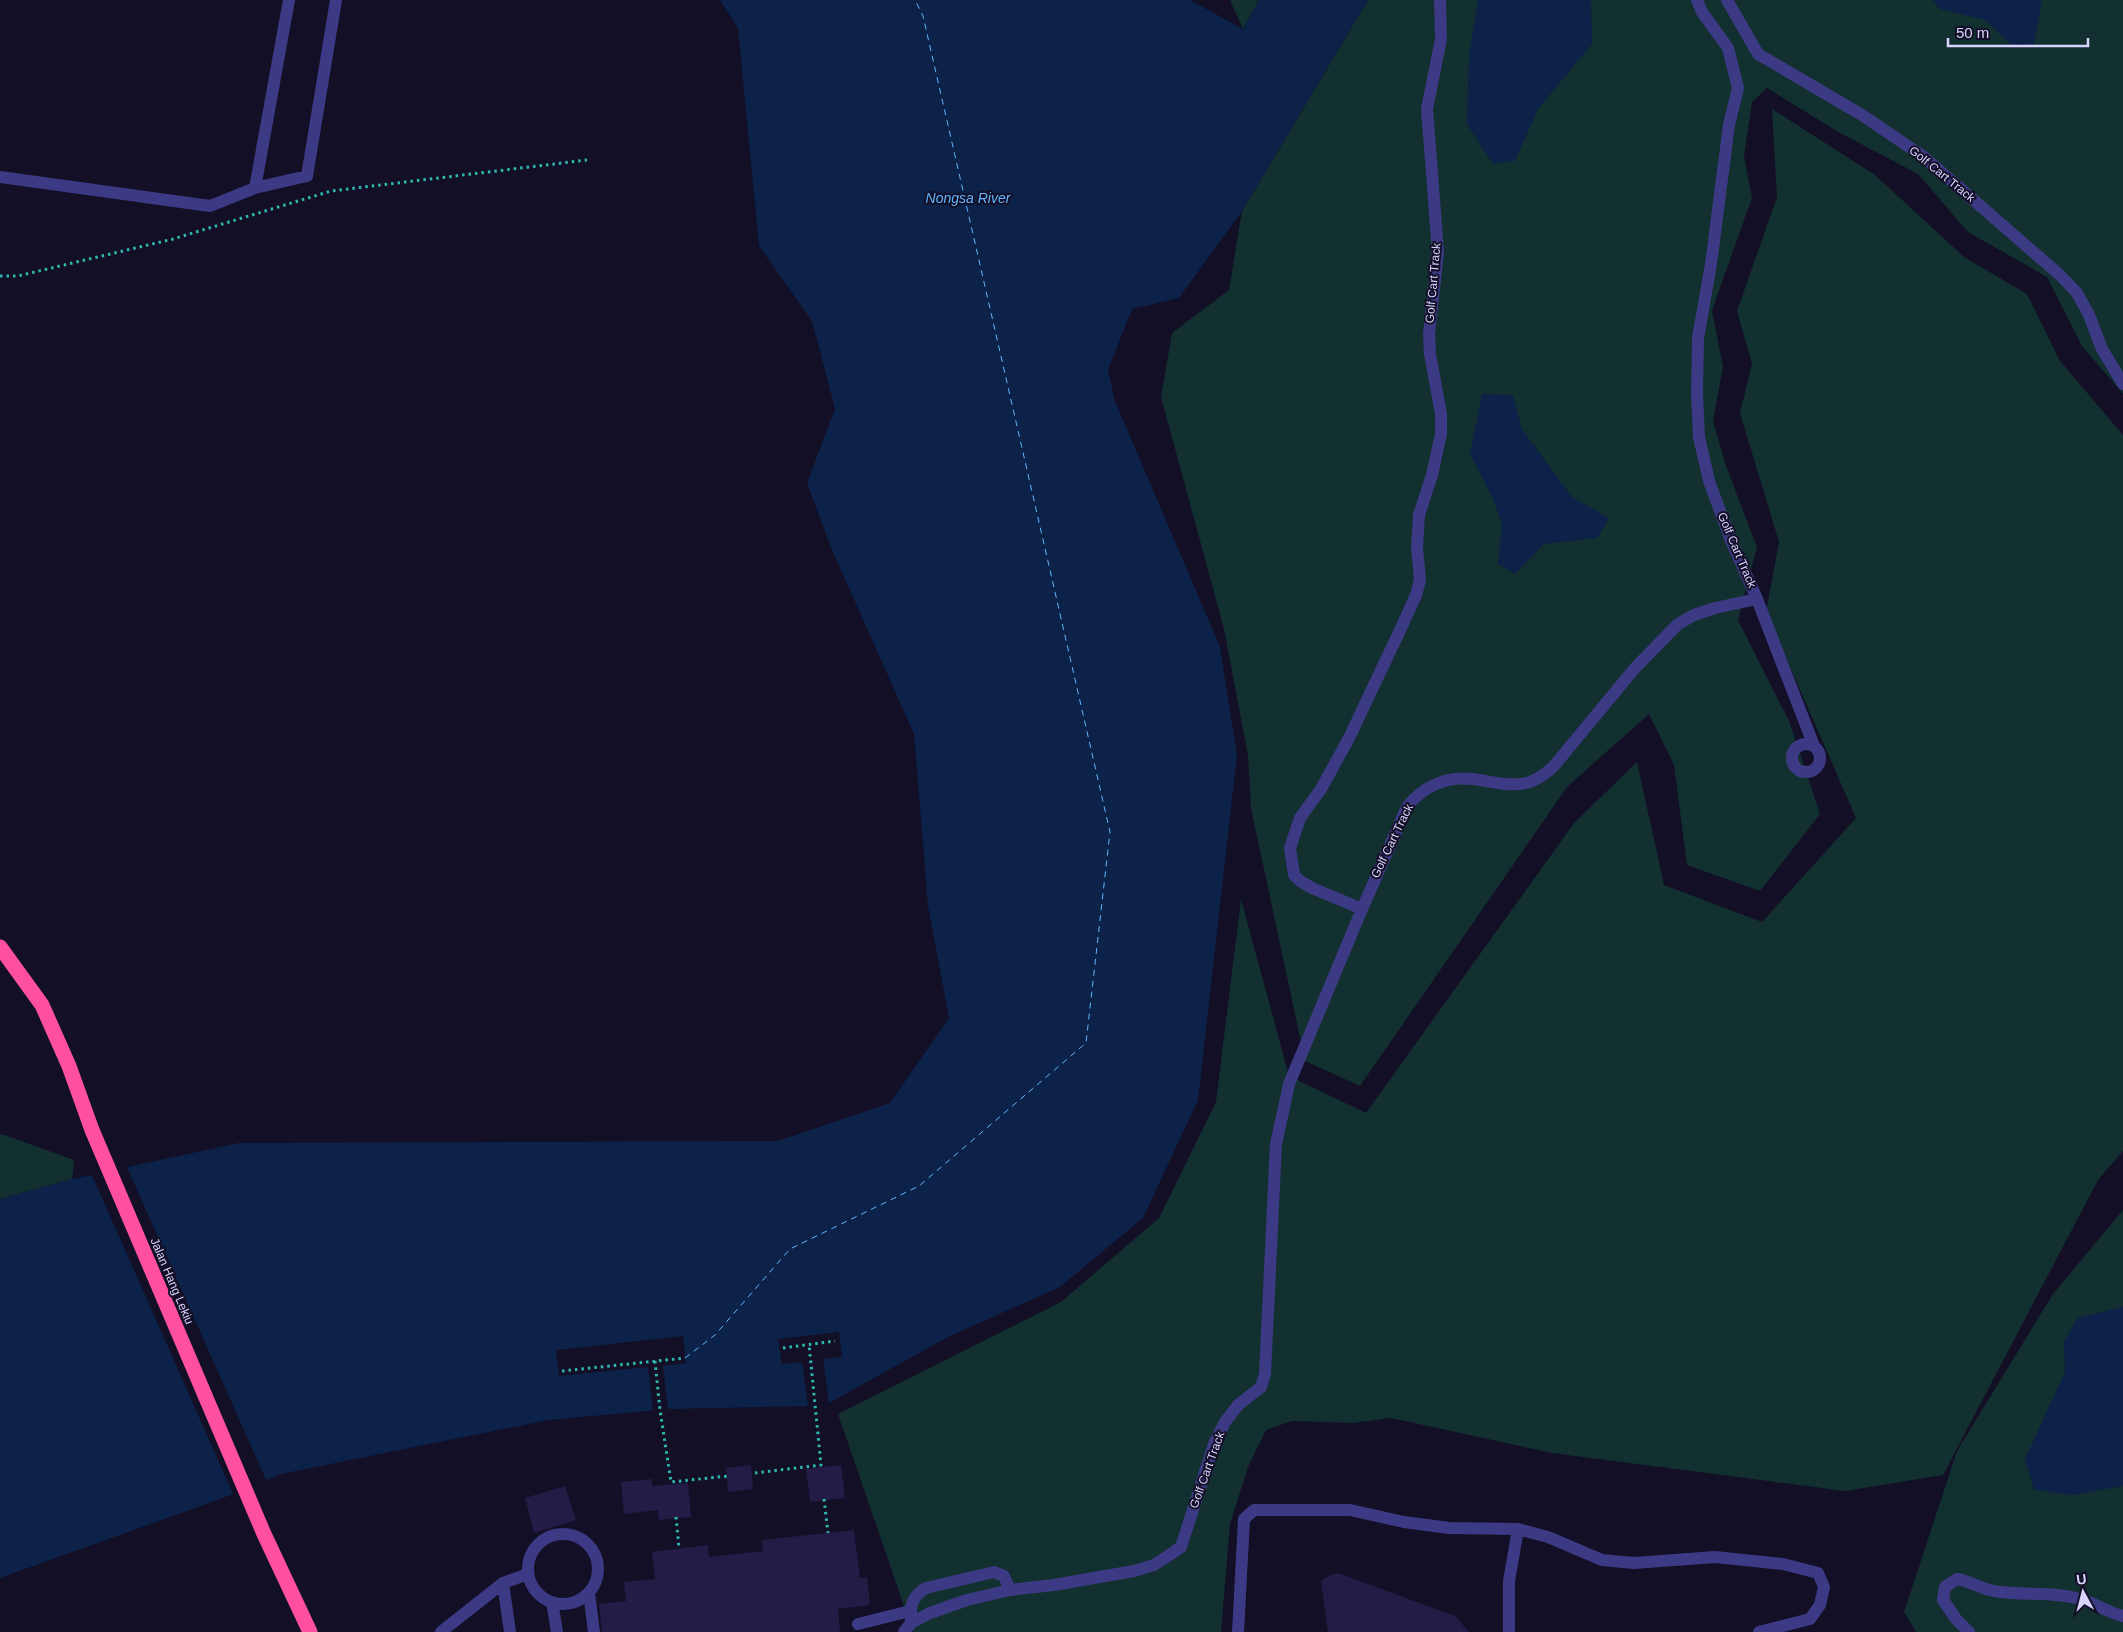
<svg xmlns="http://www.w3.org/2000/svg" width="2123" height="1632" viewBox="0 0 2123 1632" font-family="Arial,sans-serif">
<rect width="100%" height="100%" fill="#130f26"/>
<path fill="#12302f" d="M 1230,0 L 1259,0 L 1243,29 Z
M 1368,0 L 2123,0 L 2123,394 L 2082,346 L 2047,277 L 1968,232 L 1918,174 L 1840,133 L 1767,88 L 1752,102 L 1744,156 L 1752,198 L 1712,310 L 1723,367 L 1713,421 L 1726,466 L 1757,547 L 1738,620 L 1789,721 L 1820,814 L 1760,891 L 1687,865 L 1674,765 L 1649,714 L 1567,787 L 1360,1086 L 1305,1061 L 1251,808 L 1248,755 L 1224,629 L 1161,397 L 1172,333 L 1229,290 L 1242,211 Z
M 1772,109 L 1875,175 L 1964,257 L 2027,294 L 2060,361 L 2123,435 L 2123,1151 L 2098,1180 L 1943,1475 L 1845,1491 L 1552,1453 L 1391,1418 L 1353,1423 L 1292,1421 L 1266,1430 L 1248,1467 L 1230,1524 L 1221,1632 L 913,1632 L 838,1414 L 1061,1302 L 1159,1218 L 1216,1102 L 1241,899 L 1289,1076 L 1366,1113 L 1574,823 L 1637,762 L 1664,885 L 1762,922 L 1856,818 L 1766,612 L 1779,542 L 1740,413 L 1752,364 L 1737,311 L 1777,197 Z
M 2,1134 L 74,1160 L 72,1179 L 0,1199 L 0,1135 Z
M 2123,1210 L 2123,1632 L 1916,1632 L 1904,1612 L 1957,1451 L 2053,1294 Z"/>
<path fill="#0c2248" d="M 720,0 L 1190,0 L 1243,29 L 1259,0 L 1368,0 L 1242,211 L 1179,298 L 1132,309 L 1108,370 L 1115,401 L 1220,647 L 1237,755 L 1198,1100 L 1143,1218 L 1060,1287 L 948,1337 L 829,1403 L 808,1406 L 668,1409 L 549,1420 L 281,1474 L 223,1498 L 0,1578 L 0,1199 L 72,1179 L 239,1143 L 778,1141 L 890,1103 L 949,1018 L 928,906 L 914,734 L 832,550 L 807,483 L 835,409 L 812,321 L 759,246 L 738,28 Z
M 1478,0 L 1591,0 L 1592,44 L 1538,109 L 1515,161 L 1493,164 L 1467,124 L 1469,55 Z
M 1932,0 L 2042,0 L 2034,44 L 2013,47 L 1985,20 L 1940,9 Z
M 1482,394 L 1513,395 L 1522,429 L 1572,497 L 1609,518 L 1597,538 L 1544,544 L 1515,574 L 1498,564 L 1502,524 L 1493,499 L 1470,454 Z
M 2123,1307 L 2123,1486 L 2073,1495 L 2034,1490 L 2025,1459 L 2065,1372 L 2064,1341 L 2078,1318 Z"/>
<path fill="#130f26" d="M 126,1165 L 267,1482 L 234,1496 L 91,1173 Z
M 839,1332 L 842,1357 L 823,1359 L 829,1403 L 808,1406 L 802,1362 L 782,1364 L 778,1339 Z
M 683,1336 L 686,1363 L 663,1366 L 668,1409 L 653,1411 L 648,1367 L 559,1376 L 556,1350 Z"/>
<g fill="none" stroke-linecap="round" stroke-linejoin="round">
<path stroke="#62b6ff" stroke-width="1" stroke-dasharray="6 5" stroke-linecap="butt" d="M 685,1358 L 715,1335 L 790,1249 L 919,1186 L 1086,1043 L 1110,832 L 923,16 L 915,0"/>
</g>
<path fill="#241b47" d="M 751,1465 L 753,1489 L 728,1492 L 726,1468 Z
M 841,1465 L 845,1498 L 810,1502 L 806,1469 Z
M 652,1479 L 652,1486 L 688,1483 L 691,1517 L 659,1520 L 658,1510 L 624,1514 L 621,1482 Z
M 565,1486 L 576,1520 L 534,1533 L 525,1498 Z
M 854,1530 L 860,1578 L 867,1577 L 870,1605 L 838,1609 L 840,1632 L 602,1632 L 599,1604 L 626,1601 L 624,1582 L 655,1579 L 652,1552 L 708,1545 L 709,1557 L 763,1551 L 762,1540 Z
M 1338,1573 L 1455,1616 L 1469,1632 L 1328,1632 L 1321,1581 L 1328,1576 Z"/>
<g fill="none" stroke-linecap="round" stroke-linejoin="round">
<path stroke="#2fb8b0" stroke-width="3" stroke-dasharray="2.5 4" stroke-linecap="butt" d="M 0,276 L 18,276 L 173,239 L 331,191 L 587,160
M 783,1348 L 835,1341
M 655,1361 L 660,1410 L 671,1482 L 728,1476
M 562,1371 L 685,1358
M 755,1473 L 821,1465 L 809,1344
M 824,1499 L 828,1533
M 676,1517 L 679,1548"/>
<path stroke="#3d3a85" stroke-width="12" d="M 1440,0 L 1441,39 L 1427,109 L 1438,252 L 1429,334 L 1430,354 L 1441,414 L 1441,434 L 1432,475 L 1419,515 L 1417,548 L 1420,580 L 1416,595 L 1402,626 L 1349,738 L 1321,789 L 1300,818 L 1290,848 L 1294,875 L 1300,881 L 1312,888 L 1362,909 L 1407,807 C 1422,787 1446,776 1472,779 C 1490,781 1507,787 1526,783 C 1536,781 1545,774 1553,767 L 1635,668 L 1678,624 L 1694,615 L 1715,608 L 1757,599 L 1730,538 L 1709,481 L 1699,437 L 1697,394 L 1698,338 L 1711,264 L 1729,125 L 1738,88 L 1728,48 L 1702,12 L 1697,0
M 1727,0 L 1758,54 L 1862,115 L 1924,157 L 2061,276 L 2077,293 L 2089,315 L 2102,349 L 2123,384
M 0,177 L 210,206 L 255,188 L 307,176 L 336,0
M 255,188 L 289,0
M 1757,599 L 1814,746
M1792 758a14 14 0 1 1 28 0a14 14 0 1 1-28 0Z
M528 1569a35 35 0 1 1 70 0a35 35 0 1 1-70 0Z
M 503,1583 L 510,1632
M 589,1593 L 594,1632
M 552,1602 L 557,1632
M 911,1623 C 910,1607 911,1597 926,1588 L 994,1572 L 1004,1576 L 1010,1590
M 858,1624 L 910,1611
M 441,1632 L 503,1583 L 528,1574
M 904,1632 L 911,1623 L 930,1613 L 967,1600 L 1010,1590 L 1054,1585 L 1134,1571 L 1154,1565 L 1171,1554 L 1181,1547 L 1214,1444 L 1225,1422 L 1238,1405 L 1261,1387 L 1265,1374 L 1276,1144 L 1289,1084 L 1362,909
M 1238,1632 L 1244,1519 L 1254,1510 L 1350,1510 L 1404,1522 L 1449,1528 L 1518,1529 L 1548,1537 L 1602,1560 L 1634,1563 L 1715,1557 L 1783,1564 L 1818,1573 L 1824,1587 L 1820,1605 L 1810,1619 L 1759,1632
M 1509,1632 L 1509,1581 L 1518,1529
M 1969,1632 L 1956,1619 L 1943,1600 L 1945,1587 L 1957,1579 C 1970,1581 1981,1589 1994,1591 C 2022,1596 2051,1591 2080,1599 C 2095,1603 2108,1613 2123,1616"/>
<path stroke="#ff4fa3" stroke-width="15" d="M 0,947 L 42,1005 L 69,1066 L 92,1130 L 264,1534 L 310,1632"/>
</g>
<g text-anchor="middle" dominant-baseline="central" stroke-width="4" stroke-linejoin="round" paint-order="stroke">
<g font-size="12" fill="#d9d4ff" stroke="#130f26">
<text transform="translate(1942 174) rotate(39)">Golf Cart Track</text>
<text transform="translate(1433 283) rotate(-85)">Golf Cart Track</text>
<text transform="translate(1737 550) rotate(67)">Golf Cart Track</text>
<text transform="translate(1392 841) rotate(-64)">Golf Cart Track</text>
<text transform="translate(172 1281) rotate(67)">Jalan Hang Lekiu</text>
<text transform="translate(1207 1470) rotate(-70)">Golf Cart Track</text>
</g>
<g font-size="14" font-style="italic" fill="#62b6ff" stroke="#130f26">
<text x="968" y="198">Nongsa River</text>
</g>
</g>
<g transform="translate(2083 1592) rotate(353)" stroke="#130f26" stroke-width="4" paint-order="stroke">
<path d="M0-4L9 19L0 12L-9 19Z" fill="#d9d4ff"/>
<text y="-8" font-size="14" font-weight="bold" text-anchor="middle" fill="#d9d4ff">U</text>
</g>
<path d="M1948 38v8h140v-8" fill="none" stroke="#d9d4ff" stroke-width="2.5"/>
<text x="1956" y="38" font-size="15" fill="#d9d4ff" stroke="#130f26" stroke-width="4" paint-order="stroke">50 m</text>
</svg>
